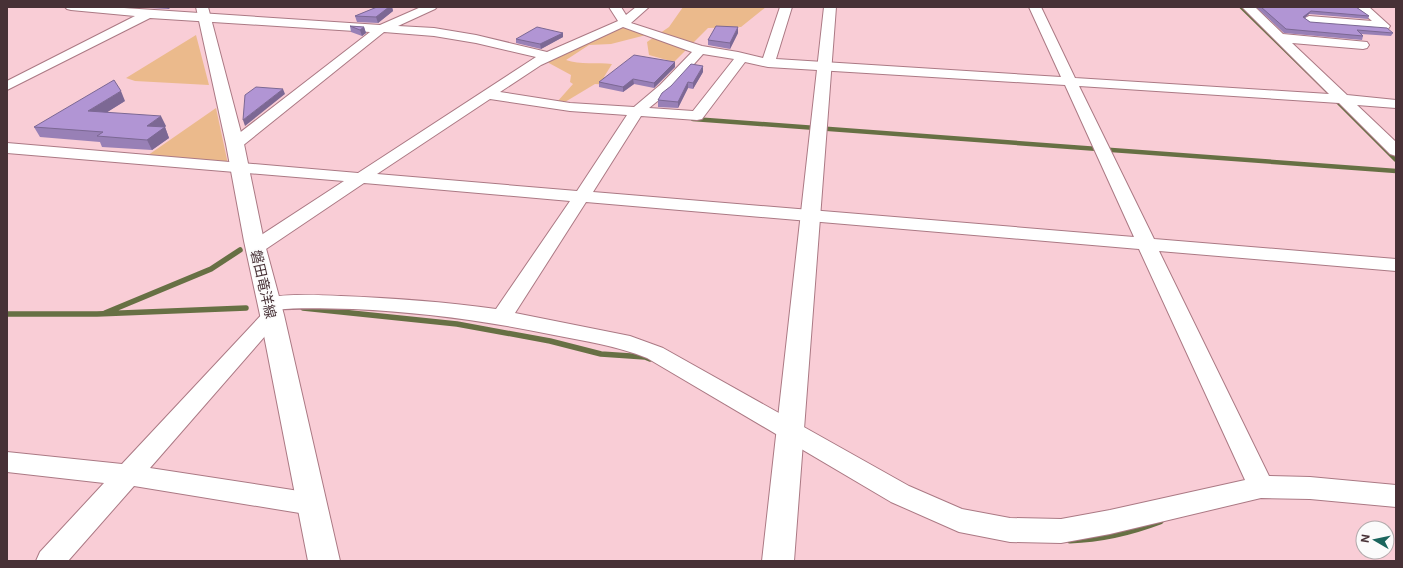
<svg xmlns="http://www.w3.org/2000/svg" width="1403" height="568" viewBox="0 0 1403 568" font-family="Inter,'Noto Sans JP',sans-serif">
<rect width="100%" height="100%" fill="#f9cdd6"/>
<path fill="#ebba8c" d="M 683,7 L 766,7 L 741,27 L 708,28 L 674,62 L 649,55 L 647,42 L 669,27 Z
M 622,24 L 650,34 L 611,44 L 589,45 L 566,60 C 580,65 597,62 612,64 L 604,77 L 620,81 L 610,85 L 595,84 L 565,102 L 557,102 L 573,84 L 570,82 L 571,75 L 547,62 Z
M 196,35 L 209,85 L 135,81 L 126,78 Z
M 216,108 L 228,164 L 141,160 Z"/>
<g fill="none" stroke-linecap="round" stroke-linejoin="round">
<path stroke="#677044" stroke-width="3.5" d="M 1241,7 L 1332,96"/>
<path stroke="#677044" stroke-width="4.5" d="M 1331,95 L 1396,160
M 693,119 L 1396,171"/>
<path stroke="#677044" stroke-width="5.5" d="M 303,308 L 457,324 L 550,341 L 601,354 L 645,357 L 650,359
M 105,313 L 211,269 L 240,250
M 7,314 L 97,314 L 246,308"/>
<path stroke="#677044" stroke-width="7" d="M 1070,540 C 1101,539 1131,532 1160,521"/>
<g stroke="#ab7984" stroke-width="2">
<path id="street" d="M 65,7 L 109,7 L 380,25 L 421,7 L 437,7 L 435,9 L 398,26 L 434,28 L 476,35 L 547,52 L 618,21 L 609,7 L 621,7 L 626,15 L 636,7 L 649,7 L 631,23 L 702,46 L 738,52 L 763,58 L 780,7 L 792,7 L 776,59 L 1061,77 L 1029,7 L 1041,7 L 1075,78 L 1329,94 L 1242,7 L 1255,7 L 1283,34 L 1367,42 L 1369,45 L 1367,48 L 1363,49 L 1292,43 L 1347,95 L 1396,100 L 1396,108 L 1357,105 L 1396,142 L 1396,156 L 1390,154 L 1339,103 L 1079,86 L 1154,239 L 1396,259 L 1396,271 L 1159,251 L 1269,476 L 1310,477 L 1396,485 L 1396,507 L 1310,499 L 1261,498 L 1110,534 L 1061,543 L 1010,542 L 959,532 L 891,502 L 647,358 C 617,346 585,341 554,335 C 487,321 421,312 353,309 C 327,309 302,307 277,310 L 282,315 L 279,320 L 150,468 L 312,493 L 321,496 L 325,504 L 321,512 L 312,515 L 134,486 L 68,561 L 36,561 L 40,552 L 104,483 L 7,472 L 7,452 L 122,464 L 266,310 L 262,309 L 259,304 L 262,299 C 288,293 315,295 341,296 C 393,298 445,302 496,309 L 570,201 L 364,183 L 263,251 L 256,253 L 249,251 L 247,247 L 249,243 L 344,181 L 7,153 L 7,143 L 358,173 L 536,57 L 476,43 L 434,36 L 384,32 L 241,147 L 235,149 L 229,147 L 227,144 L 229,141 L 370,32 L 150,18 L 7,90 L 7,81 L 135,16 L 71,10 L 67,9 ZM 623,27 L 692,52 L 660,85 L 634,107 L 570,103 L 500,92 L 541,65 ZM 703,54 L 734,59 L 693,111 L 649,108 L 670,91 ZM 745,62 L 768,67 L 1065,85 L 1134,237 L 593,192 L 641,116 L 697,120 L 702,119 ZM 490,99 L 570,111 L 627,115 L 577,191 L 377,174 ZM 586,202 L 1139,249 L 1245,480 L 1110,510 L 1061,519 L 1010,518 L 962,509 L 909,486 L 663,348 L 630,336 L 515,313 Z
M 1356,7 L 1369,7 L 1390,26 L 1388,29 L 1384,30 L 1309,24 L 1305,22 L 1303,20 L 1305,18 L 1309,16 L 1372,21 Z"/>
</g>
<g stroke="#ab7984" stroke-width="2">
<path id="secondary" d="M 196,7 L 208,7 L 244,144 L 264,241 L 284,315 L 340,561 L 308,561 L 260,315 L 244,241 L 226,144 Z
M 824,7 L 836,7 L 794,561 L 762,561 Z"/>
</g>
<use href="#street" fill="#fff" fill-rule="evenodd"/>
<use href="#secondary" fill="#fff" fill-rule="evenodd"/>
</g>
<path fill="#9880b6" d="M 132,7 L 172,7 L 168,9 Z
M 377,7 L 392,7 L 393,11 L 378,23 L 357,22 L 355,16 Z
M 1256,7 L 1356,7 L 1369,16 L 1368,19 L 1309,14 L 1305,18 L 1310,22 L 1393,33 L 1391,36 L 1361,34 L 1363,36 L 1362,40 L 1284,33 Z
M 350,26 L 364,27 L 366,33 L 362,36 L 351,32 Z
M 563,33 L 563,37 L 541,49 L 516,43 L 516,39 Z
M 738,33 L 730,49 L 708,45 L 708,40 Z
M 675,67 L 654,88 L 634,84 L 623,92 L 599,87 L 599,82 Z
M 703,72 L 693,89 L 688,88 L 678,108 L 658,107 L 658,100 Z
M 125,101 L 107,112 L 166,126 L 165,127 L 169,138 L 152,150 L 102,147 L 100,142 L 40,137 L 34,127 Z"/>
<path fill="#7c6894" d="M 167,7 L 172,7 L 168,9 Z
M 389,7 L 392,7 L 393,11 L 378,23 L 376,17 Z
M 1311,11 L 1309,14 L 1302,20 L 1303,17 Z
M 364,27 L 366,33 L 362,36 L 360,30 Z
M 738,27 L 738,33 L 730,49 L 730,43 Z
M 563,33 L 563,37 L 541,49 L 540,44 Z
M 675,62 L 675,67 L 654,88 L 654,83 Z
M 703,66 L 703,72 L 693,89 L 693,83 Z
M 633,79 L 634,84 L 623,92 L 623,87 Z
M 688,82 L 688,88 L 678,108 L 678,102 Z
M 283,89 L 285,94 L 245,126 L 243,120 Z
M 121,91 L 125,101 L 93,121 L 88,111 Z
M 161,116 L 166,126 L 165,127 L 169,138 L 152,150 L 147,140 L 147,126 Z"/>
<path fill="#b195d4" stroke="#7c6894" d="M 377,7 L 389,7 L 376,17 L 355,16 Z
M 1261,7 L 1356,7 L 1369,16 L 1311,11 L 1303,17 L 1310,22 L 1387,28 L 1393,33 L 1357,30 L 1363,36 L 1286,29 Z
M 350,26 L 364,27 L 360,30 Z
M 716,26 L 738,27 L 730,43 L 708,40 Z
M 537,27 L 563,33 L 540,44 L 516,39 Z
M 634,55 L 675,62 L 654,83 L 633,79 L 623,87 L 599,82 Z
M 691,64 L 703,66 L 693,83 L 688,82 L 678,102 L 658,100 L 662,93 L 671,86 Z
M 114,80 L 121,91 L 88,111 L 161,116 L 147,126 L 165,127 L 147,140 L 97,136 L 103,132 L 34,127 Z
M 256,87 L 283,89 L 243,120 L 245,95 Z"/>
<g text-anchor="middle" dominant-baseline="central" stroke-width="3" stroke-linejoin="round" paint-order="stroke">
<g font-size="14" fill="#473136" stroke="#fbfbfb">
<text transform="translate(264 284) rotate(77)">磐田竜洋線</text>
</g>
</g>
<rect width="1403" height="568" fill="none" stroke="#473136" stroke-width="16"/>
<g transform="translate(1375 540) rotate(279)"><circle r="19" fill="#fbfbfb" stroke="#b3aaac"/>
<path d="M0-3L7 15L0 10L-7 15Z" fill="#1b655d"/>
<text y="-6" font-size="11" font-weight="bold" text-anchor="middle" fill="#473136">N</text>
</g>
</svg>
